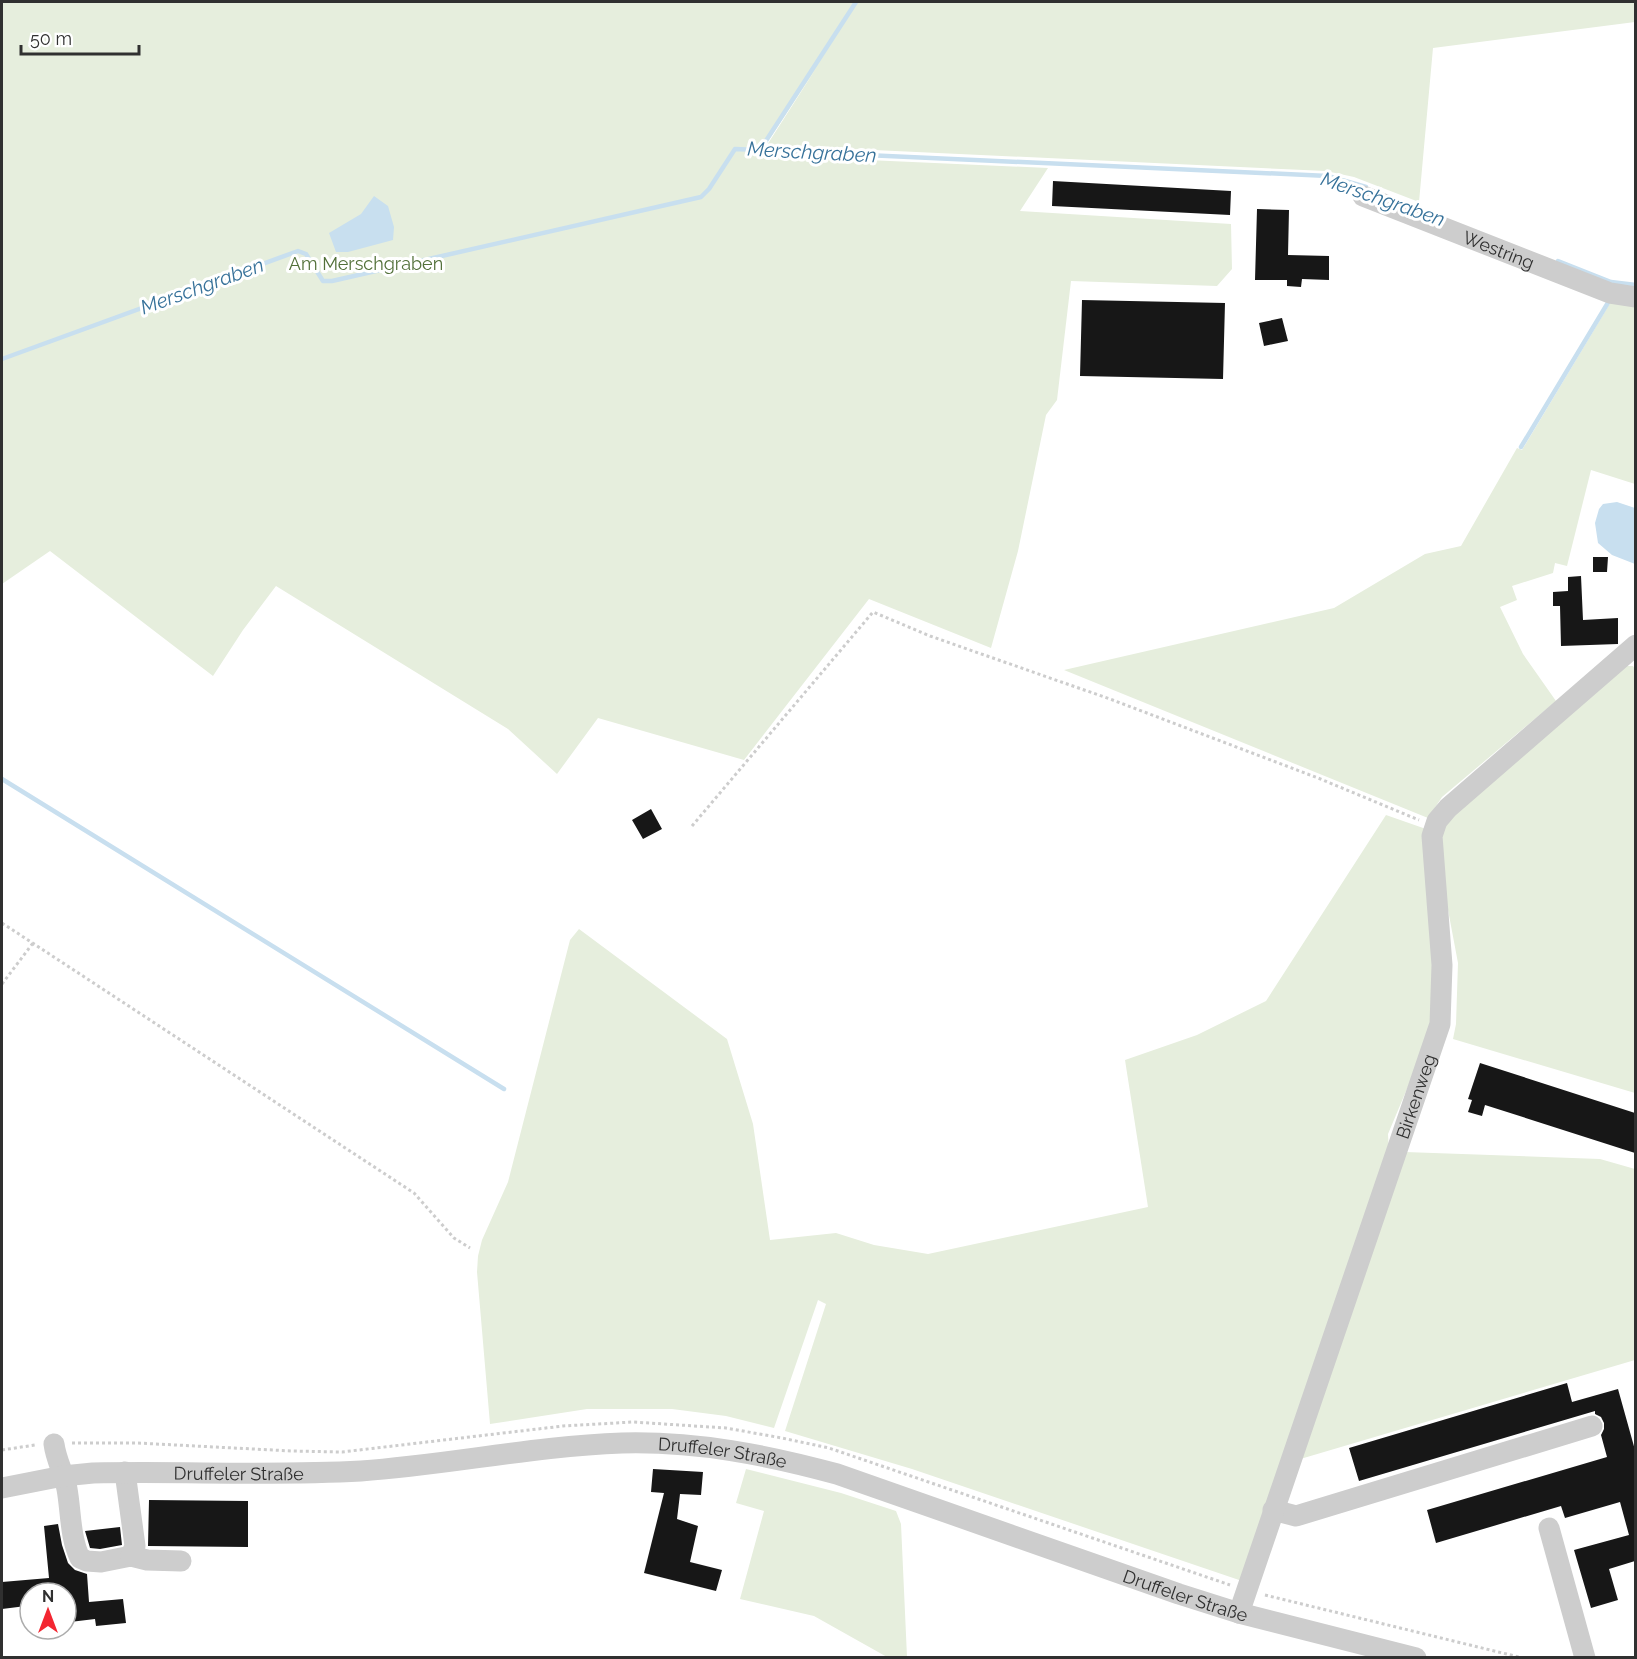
<svg xmlns="http://www.w3.org/2000/svg" width="1637" height="1659" viewBox="0 0 1637 1659" font-family="Raleway,sans-serif">
<rect width="100%" height="100%" fill="#fff"/>
<path fill="#e6eedd" d="M 2,2 L 1635,2 L 1635,22 L 1433,48 L 1419,202 L 1354,177 L 1326,171 L 767,145 L 817,67 L 759,155 L 1048,168 L 1020,211 L 1231,224 L 1232,269 L 1217,286 L 1071,281 L 1057,400 L 1046,415 L 1018,551 L 991,648 L 869,599 L 744,760 L 598,718 L 557,774 L 508,729 L 276,586 L 243,630 L 213,676 L 50,551 L 2,584 Z
M 1612,300 L 1635,303 L 1635,484 L 1591,470 L 1567,566 L 1555,563 L 1553,573 L 1512,586 L 1517,600 L 1500,607 L 1523,654 L 1556,701 L 1442,797 L 1428,818 L 1064,670 L 1334,608 L 1425,554 L 1461,546 L 1517,448 L 1522,450 Z
M 1623,666 L 1633,666 L 1636,671 L 1635,1093 L 1453,1039 L 1456,1024 L 1458,963 L 1442,878 L 1441,827 Z
M 1386,815 L 1426,829 L 1435,1022 L 1388,1134 L 1389,1153 L 1245,1582 L 912,1469 L 785,1431 L 826,1304 L 818,1300 L 774,1428 L 726,1416 L 672,1409 L 587,1409 L 490,1424 L 477,1272 L 478,1256 L 482,1240 L 508,1182 L 570,940 L 579,929 L 727,1039 L 753,1124 L 770,1240 L 836,1233 L 874,1245 L 928,1254 L 1148,1207 L 1125,1060 L 1197,1035 L 1266,1001 Z
M 1405,1152 L 1600,1159 L 1635,1169 L 1635,1360 L 1297,1460 Z
M 746,1469 L 841,1493 L 896,1511 L 901,1524 L 907,1657 L 887,1657 L 814,1616 L 740,1599 L 764,1511 L 736,1503 Z"/>
<path fill="#c8dfef" d="M 374,196 L 388,206 L 394,227 L 393,240 L 348,252 L 336,252 L 329,233 L 361,214 Z
M 1617,502 L 1635,508 L 1635,564 L 1612,555 L 1598,543 L 1595,523 L 1599,509 L 1603,504 Z"/>
<g fill="none" stroke-linecap="round" stroke-linejoin="round">
<path stroke="#c8dfef" stroke-width="4.5" d="M 760,150 L 856,2
M 1558,261 L 1611,282 L 1636,285
M 2,359 L 298,251 L 306,254 L 323,281 L 332,281 L 701,197 L 709,189 L 735,149 L 1328,176 L 1366,187
M 1521,447 L 1609,301
M 2,779 L 504,1089"/>
</g>
<path fill="#171717" d="M 1053,181 L 1231,191 L 1230,215 L 1052,206 Z
M 1257,209 L 1289,210 L 1288,255 L 1329,256 L 1329,280 L 1302,279 L 1301,287 L 1287,286 L 1287,280 L 1255,280 Z
M 1082,300 L 1225,303 L 1223,379 L 1080,376 Z
M 1282,318 L 1288,341 L 1264,346 L 1259,323 Z
M 1593,557 L 1608,557 L 1607,572 L 1593,572 Z
M 1581,576 L 1583,620 L 1618,618 L 1618,644 L 1561,646 L 1560,606 L 1553,606 L 1553,592 L 1568,591 L 1568,577 Z
M 651,809 L 662,829 L 643,839 L 632,820 Z
M 1480,1063 L 1635,1113 L 1635,1153 L 1485,1105 L 1482,1116 L 1468,1112 L 1472,1100 L 1468,1099 Z
M 1567,1383 L 1572,1402 L 1618,1389 L 1635,1450 L 1635,1561 L 1609,1569 L 1618,1600 L 1591,1608 L 1574,1550 L 1629,1535 L 1620,1502 L 1565,1518 L 1561,1506 L 1436,1543 L 1427,1510 L 1607,1457 L 1601,1435 L 1604,1429 L 1604,1423 L 1601,1417 L 1595,1414 L 1595,1411 L 1359,1481 L 1349,1448 Z
M 653,1469 L 703,1472 L 701,1495 L 680,1494 L 677,1519 L 698,1526 L 690,1562 L 722,1570 L 716,1591 L 644,1573 L 664,1493 L 651,1492 Z
M 149,1500 L 248,1501 L 248,1547 L 148,1546 Z
M 58,1524 L 62,1545 L 68,1563 L 75,1570 L 87,1574 L 89,1602 L 123,1599 L 126,1623 L 96,1626 L 95,1619 L 70,1622 L 66,1593 L 30,1593 L 30,1604 L 26,1604 L 26,1606 L 2,1609 L 2,1582 L 49,1578 L 44,1526 Z
M 120,1527 L 122,1545 L 100,1549 L 90,1548 L 85,1531 Z"/>
<g fill="none" stroke-linecap="round" stroke-linejoin="round">
<path stroke="#cdcdcd" stroke-width="3" stroke-dasharray="3 3" stroke-linecap="butt" d="M 692,826 L 873,612 L 930,636 L 1110,699 L 1318,778 L 1419,820
M 2,923 L 414,1193 L 454,1238 L 470,1248
M 2,984 L 33,943
M 72,1443 L 137,1443 L 292,1451 L 342,1452 L 563,1426 L 633,1422 L 726,1428 L 782,1438 L 829,1448 L 1230,1585
M 2,1450 L 35,1445
M 1265,1595 L 1523,1658"/>
<g stroke="#cdcdcd" stroke-width="21">
<path id="s1" d="M 1363,196 L 1610,293 L 1636,297"/>
<path d="M 54,1444 C 56,1460 64,1473 67,1489 C 71,1511 70,1538 80,1558 L 87,1561 L 101,1562 L 131,1556 L 147,1560 L 181,1561"/>
<path d="M 125,1472 L 135,1546 L 131,1556"/>
<path id="s2" d="M 2,1488 L 63,1476 L 93,1473 C 182,1471 272,1476 361,1471 C 448,1465 535,1446 622,1443 C 696,1441 767,1455 837,1474 L 1179,1594 L 1239,1613 L 1416,1658"/>
<path d="M 1273,1510 L 1296,1516 L 1592,1426"/>
<path d="M 1549,1528 L 1585,1658"/>
<path id="s3" d="M 1239,1613 L 1440,1024 L 1442,965 L 1432,836 L 1437,821 L 1448,808 L 1636,645"/>
</g>
</g>
<g text-anchor="middle" dominant-baseline="central" stroke-width="6" stroke-linejoin="round" paint-order="stroke">
<g font-size="18" fill="#303030" stroke="#fff">
<text stroke="none"><textPath href="#s1" startOffset="146">Westring</textPath></text>
<text stroke="none"><textPath href="#s3" startOffset="546">Birkenweg</textPath></text>
<text stroke="none"><textPath href="#s2" startOffset="724">Druffeler Straße</textPath></text>
<text stroke="none"><textPath href="#s2" startOffset="238">Druffeler Straße</textPath></text>
<text stroke="none"><textPath href="#s2" startOffset="1210">Druffeler Straße</textPath></text>
</g>
<g font-size="18" fill="#527039" stroke="#fff">
<text x="366" y="263">Am Merschgraben</text>
</g>
<g font-size="20" font-style="italic" fill="#37729a" stroke="#fff">
<text transform="translate(812 152) rotate(3)">Merschgraben</text>
<text transform="translate(1383 199) rotate(19)">Merschgraben</text>
<text transform="translate(202 286) rotate(-20)">Merschgraben</text>
</g>
</g>
<rect width="1637" height="1659" fill="none" stroke="#303030" stroke-width="6"/>
<g transform="translate(48 1611)"><circle r="28" fill="#ffffff" stroke="#acacac" stroke-width="1.5"/>
<path d="M0-4.5L10 22L0 15L-10 22Z" fill="#f32631"/>
<text y="-9" font-size="16" font-weight="bold" text-anchor="middle" fill="#303030">N</text>
</g>
<path d="M21 45v9h118v-9" fill="none" stroke="#303030" stroke-width="3"/>
<text x="30" y="45" font-size="18" fill="#303030" stroke="#ffffff" stroke-width="4.5" paint-order="stroke">50 m</text>
</svg>
